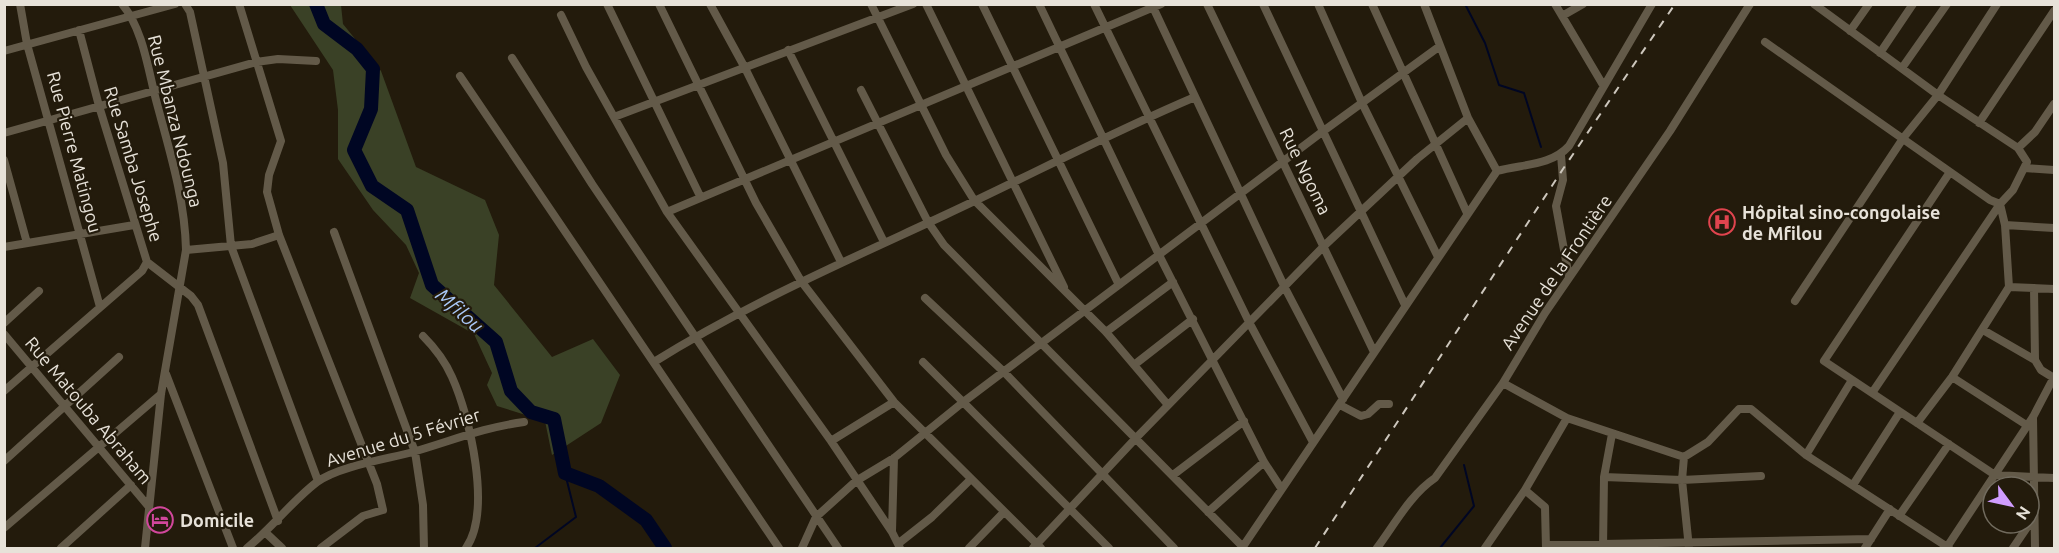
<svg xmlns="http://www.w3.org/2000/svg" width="2059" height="553" viewBox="0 0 2059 553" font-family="Ubuntu,sans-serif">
<rect width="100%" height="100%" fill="#231b0c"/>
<path fill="#3a4126" d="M 290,5 L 341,5 L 343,24 L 381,71 L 416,167 L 485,200 L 499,235 L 494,285 L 552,357 L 593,339 L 620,375 L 601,423 L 552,455 L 545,421 L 497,406 L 487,385 L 492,373 L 474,334 L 410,298 L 419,273 L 406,245 L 373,210 L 338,159 L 338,110 L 333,70 Z"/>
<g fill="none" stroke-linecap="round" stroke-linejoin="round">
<path stroke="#000623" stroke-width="2" d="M 1465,4 L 1485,43 L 1499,85 L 1524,93 L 1541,147
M 535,548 L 576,517 L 565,473
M 1440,548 L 1474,506 L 1464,465"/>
<path stroke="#000623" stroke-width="14" d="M 316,4 L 324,24 L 357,49 L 373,69 L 371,109 L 354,150 L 372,186 L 407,210 L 432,285 L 496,342 L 511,391 L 531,412 L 554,419 L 565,473 L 599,486 L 646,520 L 665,548"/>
<path stroke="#635a49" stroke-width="8" d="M 20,4 L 27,44 L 100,307
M 122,4 C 143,29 148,69 156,100 C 169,149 185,199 186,250 L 161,394 L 145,548
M 185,4 L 190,12 L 223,163 L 231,246 L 318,481
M 239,4 L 281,141 L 269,175 L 267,192 L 279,235 L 377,484 L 383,510 L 363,516 L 321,548
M 607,4 L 700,196
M 659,4 L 756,203 L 801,281 L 894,402 L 1041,548
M 710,4 L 745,68 L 841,262
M 871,4 L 946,155 L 974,200 L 1106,332 L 1168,405
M 926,4 L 1064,287
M 982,4 L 1119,285
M 1039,4 L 1159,255 L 1264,462 L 1281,488
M 1094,4 L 1250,324 L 1313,442
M 1207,4 L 1374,352
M 1263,4 L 1405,305
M 1318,4 L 1362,103 L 1438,257
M 1372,4 L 1467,213
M 1424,4 L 1468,118 L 1497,171
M 1555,4 L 1603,85
M 1814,4 L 1938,95 L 2018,148 L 2027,162 L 2013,190 L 2000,204 L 1872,393
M 1152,5 L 1285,288 L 1343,399
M 561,15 L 586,67 L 667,212 L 831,441 L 892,532 L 900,548
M 1562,16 L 1583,4
M 79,30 L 99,106 L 147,262 L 191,296 L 198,305 L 278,521
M 1850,31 L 1869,4
M 1765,42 L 1990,200 L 2000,204
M 788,50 L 884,242
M 4,51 L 175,4
M 1880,53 L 1913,4
M 512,58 L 592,184 L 838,548
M 1902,68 L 1947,4
M 460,76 L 779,548
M 861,90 L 928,222 L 944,245 L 1243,547
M 614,117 L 913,4
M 1979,123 L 2054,11
M 4,133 L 256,62 L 278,59 L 316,61
M 2018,148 L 2035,132 L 2054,104
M 1561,155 L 1563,180 L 1556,206 L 1569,277
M 4,160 L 27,243
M 2025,168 L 2054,170
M 1950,172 L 1824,361 L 1995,475 L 2054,478
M 667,212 L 1161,4
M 2005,225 L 2054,228
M 334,232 L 415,452 L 423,505 L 424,548
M 4,247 L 134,225
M 186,250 L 252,244 L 279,235
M 2009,287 L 2054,289
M 2034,288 L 2035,360 L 2041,370 L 2054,378
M 925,298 L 1004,372 L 1174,548
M 1795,301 L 1904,137 L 1938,95 L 1997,4
M 4,323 L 39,291
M 1983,330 L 2035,360
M 1106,332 L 1173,282
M 4,334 L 149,507
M 423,336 C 435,348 445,361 452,377 C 470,417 492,511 466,548
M 654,362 C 747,304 846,261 945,215 C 1029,176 1110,133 1195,97
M 923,362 L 1109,548
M 1134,365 L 1193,319
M 166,374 L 233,548
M 1952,377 L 2028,426
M 1503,383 L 1567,418 L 1684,457 L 1708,442 L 1739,409 L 1751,409 L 1806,455 L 1949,548
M 4,391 L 142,271 L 147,262
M 1340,405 L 1361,416 L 1368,414 L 1379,404 L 1389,404
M 2033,417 L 2035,548
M 1917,423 L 1952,377 L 2009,287 L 2005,225 L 2000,204
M 831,441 L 894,402
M 1806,455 L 1852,380
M 1684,457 L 1682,480 L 1689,548
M 4,461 L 119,357
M 1173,475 L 1244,421
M 1604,477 L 1682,480 L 1761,476
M 1853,485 L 1900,412
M 1525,490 L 1545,507 L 1546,548
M 1208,512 L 1264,462
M 1899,516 L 1949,444
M 4,528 L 161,394
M 892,531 L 894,458
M 266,533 L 282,548
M 899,543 L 932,517 L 971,479
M 1546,545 L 1871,539
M 1947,547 L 2033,417 L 2054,377
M 61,548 L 131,485
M 247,548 C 272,528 292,501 317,482 C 339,466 387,459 413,452 C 451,441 485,427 524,422
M 802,548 L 816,517 L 856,481 L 894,458 L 962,403 L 1322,132 L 1440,46
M 969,548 L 1004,512
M 1033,548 L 1136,438 L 1325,245 L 1417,159 L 1468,118
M 1242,548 L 1497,171 C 1522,164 1551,166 1569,146 L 1652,4
M 1377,548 C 1395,524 1410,495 1435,478 L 1503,383 L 1545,313 L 1670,131 L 1750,4
M 1485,548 L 1525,490 L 1567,418
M 1603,548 L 1604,477 L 1612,434
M 1865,548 L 1890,509
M 2013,548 L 2034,517"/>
<path stroke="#cdc7bd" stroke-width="2" stroke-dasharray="8 8" stroke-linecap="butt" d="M 1315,548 L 1563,169 L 1675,4"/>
</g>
<defs>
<g id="hospital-ring" transform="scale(1.35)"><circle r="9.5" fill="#231b0c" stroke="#e0444e" stroke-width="1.5"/><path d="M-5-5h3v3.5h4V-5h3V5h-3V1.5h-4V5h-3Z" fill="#e0444e"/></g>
<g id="hotel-ring" transform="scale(1.35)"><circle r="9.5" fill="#231b0c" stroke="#d1479c" stroke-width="1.5"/><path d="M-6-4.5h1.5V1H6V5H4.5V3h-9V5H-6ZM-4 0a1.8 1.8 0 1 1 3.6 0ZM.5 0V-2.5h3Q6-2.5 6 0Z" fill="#d1479c"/></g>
</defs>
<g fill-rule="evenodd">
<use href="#hospital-ring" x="1722" y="222"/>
<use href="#hotel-ring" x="160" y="520"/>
</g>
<g text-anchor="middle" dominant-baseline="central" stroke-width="4.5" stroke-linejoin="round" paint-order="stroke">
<g font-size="18" fill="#e7e2d9" stroke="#231b0c">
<text transform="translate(176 121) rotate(76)">Rue Mbanza Ndounga</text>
<text transform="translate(75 152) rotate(75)">Rue Pierre Matingou</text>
<text transform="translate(134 164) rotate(73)">Rue Samba Josephe</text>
<text transform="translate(1306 171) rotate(64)">Rue Ngoma</text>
<text transform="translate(1556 272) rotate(-56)">Avenue de la Frontière</text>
<text transform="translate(89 410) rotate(50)">Rue Matouba Abraham</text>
<text transform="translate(403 437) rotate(-17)">Avenue du 5 Février</text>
</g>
<g font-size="18" font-weight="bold" fill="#e7e2d9" stroke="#231b0c" text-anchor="start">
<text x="1742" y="212">Hôpital sino-congolaise<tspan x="1742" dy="21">de Mfilou</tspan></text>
<text x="180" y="520">Domicile</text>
</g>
<g font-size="20" font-style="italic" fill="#aac8f8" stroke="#231b0c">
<text transform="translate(460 310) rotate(42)">Mfilou</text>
</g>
</g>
<rect width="2059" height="553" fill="none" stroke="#e7e2d9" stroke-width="12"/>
<g transform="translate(2011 505) rotate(123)"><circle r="28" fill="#231b0c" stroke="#716b5e" stroke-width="1.5"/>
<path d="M0-4.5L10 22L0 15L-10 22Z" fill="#d09dff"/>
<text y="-9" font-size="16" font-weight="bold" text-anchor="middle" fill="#e7e2d9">N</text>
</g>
</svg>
